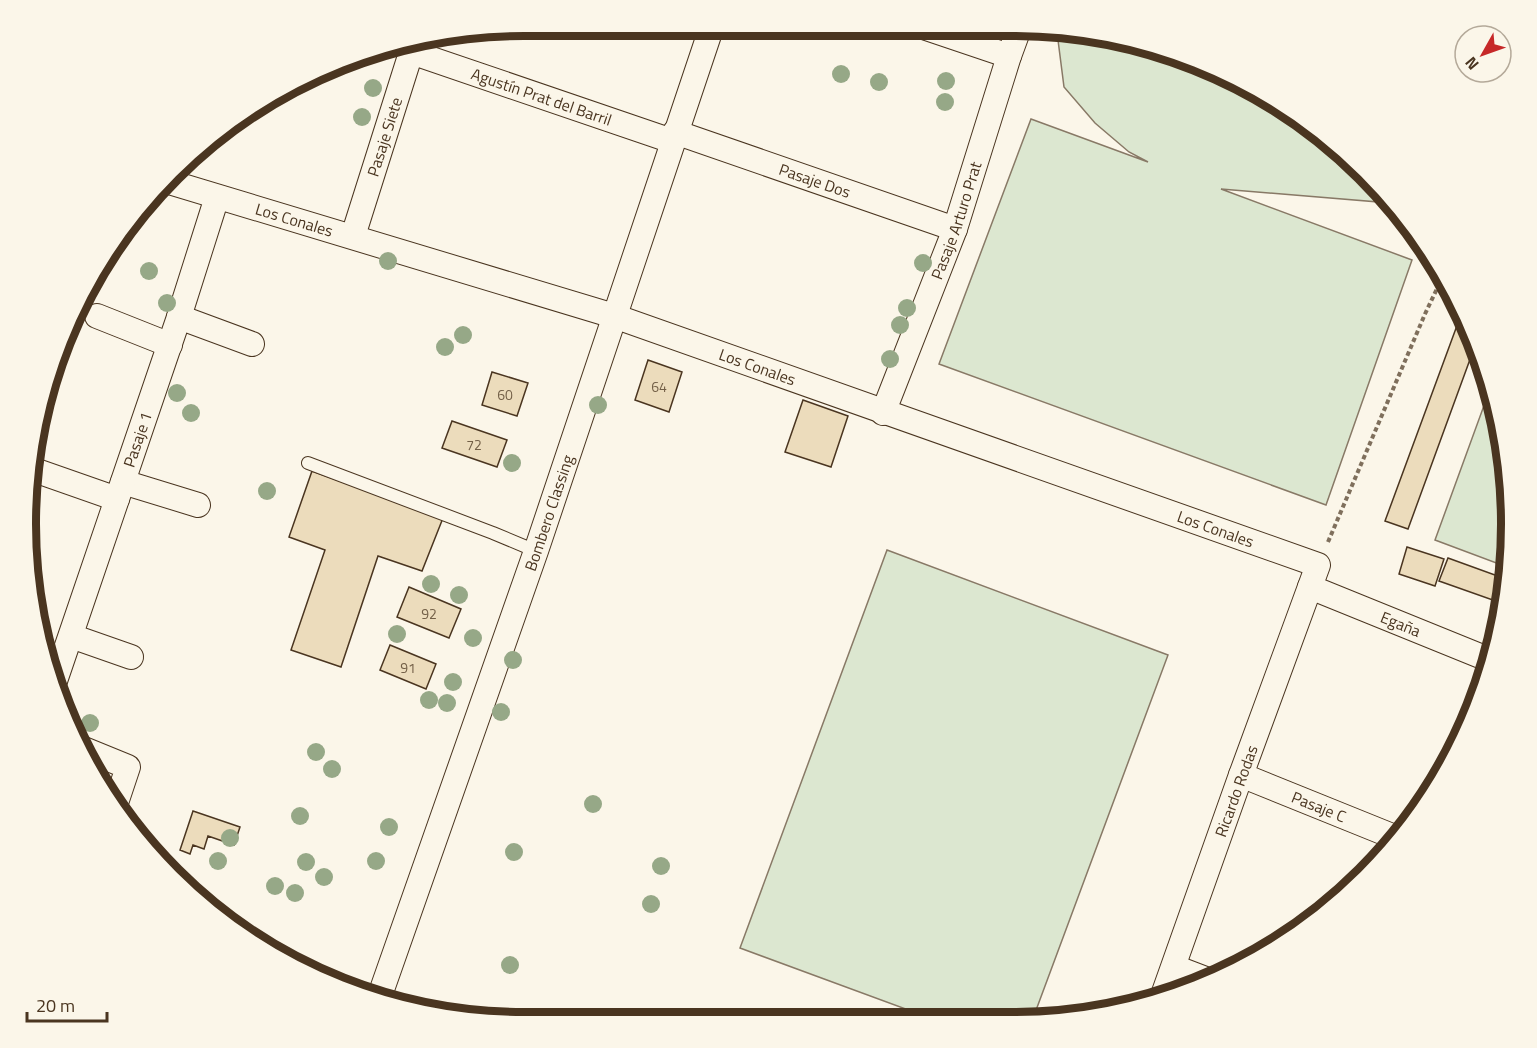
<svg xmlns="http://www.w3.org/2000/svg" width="1537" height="1048" viewBox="0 0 1537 1048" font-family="'Titillium Web',sans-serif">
<rect width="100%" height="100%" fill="#fbf6e9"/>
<path fill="#dce7d0" stroke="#887966" stroke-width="1.5" d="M 1061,30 L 1110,35 L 1262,92 L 1366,172 L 1391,203 L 1221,189 L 1412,260 L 1326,505 L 939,364 L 1031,119 L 1148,162 L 1129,152 L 1095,123 L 1064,87 L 1058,40 Z
M 1490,389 L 1502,427 L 1511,524 L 1507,567 L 1435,540 Z
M 887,550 L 1168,655 L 1032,1021 L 941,1022 L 740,948 Z"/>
<path fill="#ecdcbc" stroke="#4a3520" stroke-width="1.5" d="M 1462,312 L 1476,343 L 1408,529 L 1385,521 Z
M 648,360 L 682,372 L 669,412 L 635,400 Z
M 492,372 L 528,383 L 517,416 L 482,405 Z
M 803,400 L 848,416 L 831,467 L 785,452 Z
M 452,421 L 507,440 L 497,467 L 442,448 Z
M 312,471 L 443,518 L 422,571 L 378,556 L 341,667 L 291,650 L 325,550 L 289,537 Z
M 1407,547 L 1444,559 L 1435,586 L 1399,574 Z
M 1448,558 L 1506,579 L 1504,604 L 1439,581 Z
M 409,587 L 461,609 L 449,638 L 397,617 Z
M 390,645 L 436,664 L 426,689 L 380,670 Z
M 193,811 L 240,827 L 234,845 L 208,836 L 204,849 L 193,845 L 190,854 L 180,850 Z"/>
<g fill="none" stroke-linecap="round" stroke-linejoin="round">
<g stroke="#4a3520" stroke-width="14">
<path id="lane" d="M 308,463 L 493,533 L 536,551"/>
</g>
<g stroke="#4a3520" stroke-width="26">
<g id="street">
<path d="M 920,26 L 1009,56"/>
<path id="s1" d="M 411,52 L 672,141"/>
<path id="s2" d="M 675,132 L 955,229"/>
<path id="s3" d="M 166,181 L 614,316 L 1318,565 L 1241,775 L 1163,995"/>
<path id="s4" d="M 353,236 L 415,40"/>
<path d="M 97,316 L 170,345"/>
<path d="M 179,317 L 252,344"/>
<path id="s5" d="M 883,413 L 955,229 L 1009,56 L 1020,26"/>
<path d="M 37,471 L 117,499"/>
<path d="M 123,482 L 198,505"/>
<path id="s6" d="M 1310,587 L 1490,660"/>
<path d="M 71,636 L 131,657"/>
<path id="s7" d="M 55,681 L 179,317 L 217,197"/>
<path d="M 79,747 L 128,767 L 117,800"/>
<path id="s8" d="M 1241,775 L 1397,838"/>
<path d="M 1174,967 L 1208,980"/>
<path id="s9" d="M 379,998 L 536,551 L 712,26"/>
</g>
</g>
<path stroke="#7f6f5c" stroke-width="4" stroke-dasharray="4.5 3" stroke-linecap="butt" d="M 1328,542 L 1425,314 L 1443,276"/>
<use href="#lane" stroke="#fbf6e9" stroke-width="12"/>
<use href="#street" stroke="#fbf6e9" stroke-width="24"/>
</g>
<g fill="#96a887">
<circle cx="841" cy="74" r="9"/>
<circle cx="946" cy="81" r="9"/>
<circle cx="879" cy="82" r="9"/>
<circle cx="373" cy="88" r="9"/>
<circle cx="945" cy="102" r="9"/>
<circle cx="362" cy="117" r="9"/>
<circle cx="388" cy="261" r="9"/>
<circle cx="923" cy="263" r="9"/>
<circle cx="149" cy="271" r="9"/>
<circle cx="167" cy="303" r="9"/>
<circle cx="907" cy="308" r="9"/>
<circle cx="900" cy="325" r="9"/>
<circle cx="463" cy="335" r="9"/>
<circle cx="445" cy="347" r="9"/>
<circle cx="890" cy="359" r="9"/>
<circle cx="177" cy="393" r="9"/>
<circle cx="598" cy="405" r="9"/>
<circle cx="191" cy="413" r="9"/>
<circle cx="512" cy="463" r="9"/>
<circle cx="267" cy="491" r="9"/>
<circle cx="431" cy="584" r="9"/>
<circle cx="459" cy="595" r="9"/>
<circle cx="397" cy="634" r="9"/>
<circle cx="473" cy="638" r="9"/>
<circle cx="513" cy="660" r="9"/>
<circle cx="453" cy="682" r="9"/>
<circle cx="429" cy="700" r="9"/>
<circle cx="447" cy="703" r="9"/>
<circle cx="501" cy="712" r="9"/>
<circle cx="90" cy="723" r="9"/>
<circle cx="316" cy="752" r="9"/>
<circle cx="332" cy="769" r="9"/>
<circle cx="593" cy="804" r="9"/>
<circle cx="300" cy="816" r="9"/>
<circle cx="389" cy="827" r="9"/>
<circle cx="230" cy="838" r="9"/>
<circle cx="514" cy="852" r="9"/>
<circle cx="218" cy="861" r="9"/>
<circle cx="376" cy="861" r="9"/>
<circle cx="306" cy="862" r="9"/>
<circle cx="661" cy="866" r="9"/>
<circle cx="324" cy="877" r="9"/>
<circle cx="275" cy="886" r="9"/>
<circle cx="295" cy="893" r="9"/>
<circle cx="651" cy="904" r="9"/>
<circle cx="510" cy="965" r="9"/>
</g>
<g text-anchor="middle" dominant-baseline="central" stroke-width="4.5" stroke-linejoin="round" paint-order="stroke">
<g font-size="14" fill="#725f47">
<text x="659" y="386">64</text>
<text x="505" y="394">60</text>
<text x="474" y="444">72</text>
<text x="429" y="613">92</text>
<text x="408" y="667">91</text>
</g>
<g font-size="16" fill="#4a3520" stroke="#fbf6e9">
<text stroke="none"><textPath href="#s1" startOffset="138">Agustín Prat del Barril</textPath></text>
<text stroke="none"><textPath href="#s4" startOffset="104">Pasaje Siete</textPath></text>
<text stroke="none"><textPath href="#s2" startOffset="148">Pasaje Dos</textPath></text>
<text stroke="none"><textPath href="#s3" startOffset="134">Los Conales</textPath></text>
<text stroke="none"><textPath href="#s5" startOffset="206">Pasaje Arturo Prat</textPath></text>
<text stroke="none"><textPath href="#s3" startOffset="620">Los Conales</textPath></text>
<text stroke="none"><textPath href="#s7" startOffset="255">Pasaje 1</textPath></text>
<text stroke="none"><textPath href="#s9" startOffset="514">Bombero Classing</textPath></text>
<text stroke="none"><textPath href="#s3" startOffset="1106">Los Conales</textPath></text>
<text stroke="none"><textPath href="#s6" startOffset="98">Egaña</textPath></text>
<text transform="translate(1236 791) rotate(-70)">Ricardo Rodas</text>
<text stroke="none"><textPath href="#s8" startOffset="84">Pasaje C</textPath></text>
</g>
</g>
<path d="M0 0H1537V1048H0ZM524 36H1013A488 488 0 0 1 1501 524V524A488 488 0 0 1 1013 1012H524A488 488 0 0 1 36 524V524A488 488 0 0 1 524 36Z" fill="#fbf6e9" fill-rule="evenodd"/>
<path fill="none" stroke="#4a3520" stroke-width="8" d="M524 36H1013A488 488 0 0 1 1501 524V524A488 488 0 0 1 1013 1012H524A488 488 0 0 1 36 524V524A488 488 0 0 1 524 36Z"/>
<g transform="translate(1483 54) rotate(230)"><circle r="28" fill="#fbf6e9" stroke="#b4a999" stroke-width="1.5"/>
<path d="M0-4.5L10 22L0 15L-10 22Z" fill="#c62828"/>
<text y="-9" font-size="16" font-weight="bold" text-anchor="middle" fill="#4a3520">N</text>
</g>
<path d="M27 1012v9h80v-9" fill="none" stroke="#4a3520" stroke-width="3"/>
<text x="36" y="1012" font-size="18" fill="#4a3520" stroke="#fbf6e9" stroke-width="4.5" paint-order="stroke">20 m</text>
</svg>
